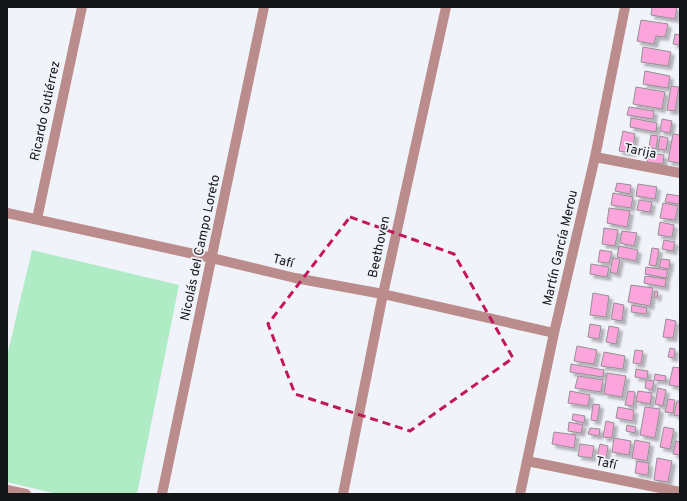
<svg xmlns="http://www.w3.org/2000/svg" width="687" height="501" viewBox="0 0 687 501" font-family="Overpass,sans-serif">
<defs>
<filter id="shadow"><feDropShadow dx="3.5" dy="3.5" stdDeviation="1" flood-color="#0004"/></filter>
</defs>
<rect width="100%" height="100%" fill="#f1f3fa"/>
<path fill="#afebc5" d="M 32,250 L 179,285 L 137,494 L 57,494 L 7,482 L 7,356 Z"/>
<path fill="#fca4dc" stroke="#958f93" filter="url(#shadow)" d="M 652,7 L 677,7 L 675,19 L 651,15 Z
M 641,20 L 668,24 L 665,37 L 656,36 L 654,44 L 637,41 Z
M 675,34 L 680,35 L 679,45 L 673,44 Z
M 643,47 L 671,52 L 668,66 L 641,62 Z
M 645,71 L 670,76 L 668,88 L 643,84 Z
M 671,86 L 679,87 L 675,111 L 667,110 Z
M 636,87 L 665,92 L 662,109 L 633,104 Z
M 629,107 L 654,111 L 653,119 L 627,115 Z
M 631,118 L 657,123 L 656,132 L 630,127 Z
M 662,119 L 672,121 L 670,133 L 660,131 Z
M 623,131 L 635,134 L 632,153 L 619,151 Z
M 673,134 L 680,135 L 680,163 L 668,161 Z
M 651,135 L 658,136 L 656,149 L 649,147 Z
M 660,136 L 668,138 L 666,150 L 658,149 Z
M 649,153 L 664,155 L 663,164 L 647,162 Z
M 617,183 L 631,185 L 630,194 L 615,191 Z
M 638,184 L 657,187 L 655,199 L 636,196 Z
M 613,193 L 633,197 L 631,208 L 611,205 Z
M 667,194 L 680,196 L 679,204 L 665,202 Z
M 639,200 L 652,202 L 650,212 L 637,210 Z
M 663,203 L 678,206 L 675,220 L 660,218 Z
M 609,208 L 630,211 L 627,227 L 607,223 Z
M 660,222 L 674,225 L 672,237 L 658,235 Z
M 604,228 L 618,230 L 615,246 L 602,244 Z
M 622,231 L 637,233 L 634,246 L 620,243 Z
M 664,240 L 675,242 L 673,251 L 662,249 Z
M 619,246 L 638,250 L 636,261 L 617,257 Z
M 652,248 L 659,249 L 656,266 L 649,265 Z
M 600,250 L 612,252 L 609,263 L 598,262 Z
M 613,258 L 620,259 L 617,274 L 610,272 Z
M 661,259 L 670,260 L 669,269 L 659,267 Z
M 591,264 L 609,267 L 607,277 L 590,274 Z
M 646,267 L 668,270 L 666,278 L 645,274 Z
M 645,276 L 666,279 L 665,287 L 644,283 Z
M 631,285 L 653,288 L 650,306 L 628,302 Z
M 655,291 L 658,292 L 657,298 L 654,297 Z
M 593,293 L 609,296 L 606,317 L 590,315 Z
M 614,303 L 624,305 L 622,321 L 611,319 Z
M 632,305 L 647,308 L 646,314 L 631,312 Z
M 666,319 L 676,321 L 673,338 L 663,337 Z
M 590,324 L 601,326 L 599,339 L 588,337 Z
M 609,326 L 619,328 L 616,344 L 606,342 Z
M 577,346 L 597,350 L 594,364 L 574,361 Z
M 670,348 L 675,349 L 674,358 L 668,357 Z
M 635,350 L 643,351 L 641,364 L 633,363 Z
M 604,352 L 625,356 L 623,369 L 601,366 Z
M 571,364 L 604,370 L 603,377 L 570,372 Z
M 673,367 L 680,368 L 680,387 L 669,385 Z
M 636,369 L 648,371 L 647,379 L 635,377 Z
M 607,373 L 626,376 L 622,397 L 604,394 Z
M 655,374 L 666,376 L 665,381 L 654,380 Z
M 578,376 L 603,380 L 601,392 L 575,388 Z
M 646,380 L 654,381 L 652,390 L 645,388 Z
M 658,388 L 666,390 L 663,406 L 655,404 Z
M 570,391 L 590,395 L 588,406 L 568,403 Z
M 628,391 L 635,392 L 633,406 L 625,405 Z
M 638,391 L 652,393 L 650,404 L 636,401 Z
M 668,399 L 675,400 L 673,413 L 665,412 Z
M 677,401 L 680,401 L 680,416 L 674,415 Z
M 593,404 L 600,405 L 597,421 L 591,420 Z
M 618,407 L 634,410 L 633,421 L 616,418 Z
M 645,407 L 660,409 L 655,438 L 640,435 Z
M 573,414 L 585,416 L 584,423 L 572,420 Z
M 606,421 L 614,423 L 612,438 L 603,437 Z
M 569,422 L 583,425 L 581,433 L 568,431 Z
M 627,425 L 636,427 L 635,433 L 626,431 Z
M 664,427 L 674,429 L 670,449 L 660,447 Z
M 590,428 L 600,429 L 599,436 L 588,434 Z
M 554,432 L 576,435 L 574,448 L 552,444 Z
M 614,438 L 631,441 L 629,455 L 612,452 Z
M 635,440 L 650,443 L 647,461 L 632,458 Z
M 676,441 L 680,442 L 680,455 L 673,454 Z
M 580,444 L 594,446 L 592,458 L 578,456 Z
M 600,444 L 608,446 L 606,459 L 597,457 Z
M 657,458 L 672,461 L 668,482 L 654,480 Z
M 637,461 L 649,463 L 648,475 L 635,473 Z"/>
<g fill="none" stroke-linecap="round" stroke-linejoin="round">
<path stroke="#ba8c8b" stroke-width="10" d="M 595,157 L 680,173
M 7,213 L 212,258 L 295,278 L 383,294 L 554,333
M 37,219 L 82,7
M 527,461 L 680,492
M 7,490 L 26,494
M 162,494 L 264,7
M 343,494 L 383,294 L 446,7
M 520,494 L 554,333 L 595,157 L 625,7"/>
</g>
<path fill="none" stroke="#c2185b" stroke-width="3" stroke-dasharray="8 5" stroke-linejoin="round" d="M 350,217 L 454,254 L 513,358 L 410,431 L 295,394 L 268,324 Z"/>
<g text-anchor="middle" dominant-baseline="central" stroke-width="3.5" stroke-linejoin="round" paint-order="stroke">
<g font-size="13" fill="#141517" stroke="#f1f3fa">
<text transform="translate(46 111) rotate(-78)">Ricardo Gutiérrez</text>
<text transform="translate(640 152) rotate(11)">Tarija</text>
<text transform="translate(380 247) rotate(-78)">Beethoven</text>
<text transform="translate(201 248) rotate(-78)">Nicolás del Campo Loreto</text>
<text transform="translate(561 248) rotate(-77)">Martín García Merou</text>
<text transform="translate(283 262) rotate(14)">Tafí</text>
<text transform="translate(606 464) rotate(12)">Tafí</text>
</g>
</g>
<rect width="687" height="501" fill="none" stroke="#141517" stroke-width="16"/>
</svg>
